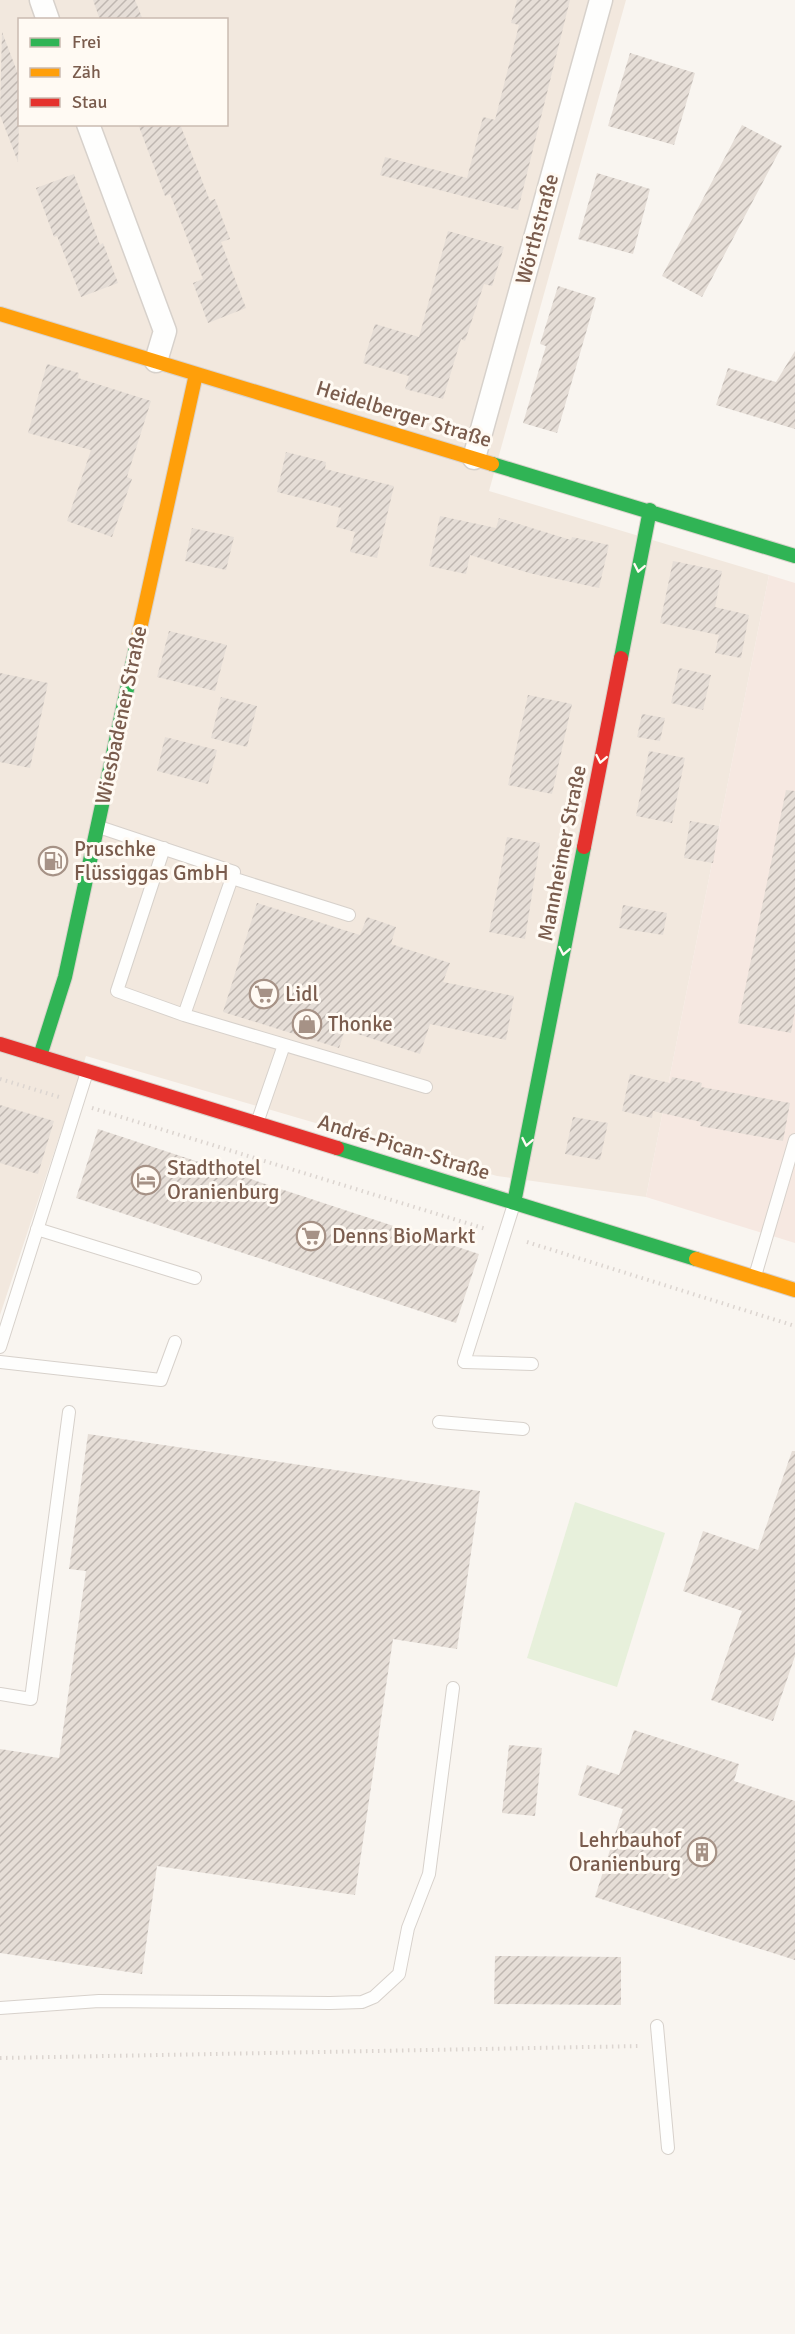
<svg xmlns="http://www.w3.org/2000/svg" width="795" height="2334" viewBox="0 0 795 2334" font-family="Signika,sans-serif">
<defs>
<pattern id="building-hatch" width="6" height="6" patternUnits="userSpaceOnUse" patternTransform="scale(1.5)"><rect width="6" height="6" fill="#e6ded7"/><path d="M-1 1l2-2M0 6l6-6M5 7l2-2" fill="none" stroke="#bfb7b1"/></pattern>
</defs>
<rect width="100%" height="100%" fill="#f9f5f0"/>
<path fill="#f2e8de" fill-rule="evenodd" d="M 0,0 L 626,0 L 489,491 L 769,575 L 646,1197 L 497,1176 L 86,1056 L 0,1315 ZM 20,20 L 226,20 L 226,124 L 20,124 Z"/>
<path fill="#f6e8e1" d="M 769,575 L 795,583 L 795,1243 L 646,1197 Z"/>
<path fill="#e7f0db" d="M 575,1502 L 665,1533 L 617,1687 L 527,1658 Z"/>
<path fill="url(#building-hatch)" d="M 93,0 L 135,0 L 143,20 L 100,20 Z
M 517,0 L 570,0 L 518,210 L 380,175 L 385,157 L 467,178 L 483,117 L 495,120 L 519,25 L 511,23 Z
M 2,32 L 20,79 L 18,162 L 0,115 Z
M 630,53 L 695,73 L 674,145 L 608,126 Z
M 138,124 L 180,124 L 210,201 L 215,199 L 230,239 L 221,242 L 246,308 L 208,323 L 193,283 L 203,279 L 170,194 L 165,196 Z
M 742,125 L 782,146 L 702,297 L 662,276 Z
M 597,173 L 650,189 L 633,254 L 578,239 Z
M 74,174 L 100,245 L 103,243 L 118,283 L 81,297 L 57,236 L 54,237 L 36,188 Z
M 448,231 L 504,247 L 492,286 L 484,284 L 465,341 L 461,339 L 443,399 L 405,389 L 409,376 L 363,363 L 375,324 L 419,337 Z
M 558,286 L 596,298 L 557,433 L 523,423 L 546,346 L 540,344 Z
M 795,351 L 795,429 L 716,405 L 728,368 L 776,382 Z
M 47,364 L 79,373 L 78,378 L 151,401 L 127,477 L 132,479 L 112,537 L 67,521 L 91,450 L 28,433 Z
M 286,452 L 326,462 L 325,469 L 394,486 L 377,558 L 350,552 L 355,532 L 336,527 L 341,508 L 277,492 Z
M 440,516 L 496,528 L 499,518 L 571,540 L 572,537 L 609,545 L 599,588 L 529,573 L 470,555 L 466,574 L 429,566 Z
M 192,528 L 234,537 L 226,570 L 185,561 Z
M 673,561 L 722,571 L 715,607 L 749,615 L 741,658 L 715,653 L 719,635 L 660,623 Z
M 169,631 L 227,645 L 215,691 L 157,677 Z
M 679,668 L 711,675 L 703,710 L 671,703 Z
M 0,673 L 48,683 L 30,768 L 0,762 Z
M 528,695 L 572,704 L 552,794 L 508,785 Z
M 221,697 L 257,706 L 247,747 L 211,738 Z
M 642,714 L 665,718 L 660,741 L 637,737 Z
M 165,737 L 217,750 L 208,784 L 157,771 Z
M 649,751 L 685,758 L 672,823 L 636,816 Z
M 786,790 L 795,791 L 795,1011 L 791,1033 L 738,1023 Z
M 690,821 L 719,826 L 713,863 L 684,858 Z
M 507,837 L 540,843 L 525,939 L 489,932 Z
M 257,903 L 360,935 L 367,917 L 396,927 L 391,944 L 450,963 L 443,982 L 514,996 L 506,1040 L 430,1024 L 420,1054 L 345,1030 L 339,1048 L 223,1012 Z
M 623,905 L 667,913 L 663,935 L 619,928 Z
M 630,1074 L 670,1083 L 672,1077 L 702,1083 L 701,1087 L 790,1103 L 783,1141 L 700,1126 L 701,1122 L 653,1111 L 652,1118 L 622,1111 Z
M 0,1105 L 54,1121 L 38,1174 L 0,1163 Z
M 573,1117 L 608,1123 L 600,1160 L 565,1154 Z
M 98,1129 L 479,1254 L 456,1323 L 76,1198 Z
M 88,1434 L 480,1491 L 457,1649 L 393,1639 L 355,1895 L 157,1866 L 142,1974 L 0,1953 L 0,1749 L 59,1758 L 86,1571 L 69,1569 Z
M 792,1451 L 795,1451 L 795,1656 L 773,1721 L 711,1700 L 742,1611 L 683,1591 L 703,1531 L 758,1550 Z
M 634,1730 L 739,1764 L 734,1781 L 795,1801 L 795,1960 L 595,1897 L 623,1809 L 578,1795 L 587,1765 L 619,1775 Z
M 509,1745 L 542,1748 L 535,1816 L 502,1813 Z
M 495,1956 L 621,1957 L 621,2005 L 494,2004 Z"/>
<g fill="none" stroke-linecap="round" stroke-linejoin="round">
<g stroke="#d7d1cb" stroke-width="14">
<path id="lane" d="M 99,827 L 234,872 L 184,1015 L 117,991 L 164,848
M 232,878 L 349,915
M 184,1015 L 426,1087
M 257,1123 L 284,1045
M 514,1204 L 464,1362 L 532,1364
M 37,1229 L 195,1278
M 755,1276 L 795,1140
M 0,1347 L 87,1072
M 0,1362 L 161,1380 L 175,1342
M 439,1422 L 523,1429
M 0,1694 L 31,1699 L 69,1412
M 0,2008 L 99,2001 L 330,2003 L 362,2002 L 374,1997 L 399,1974 L 408,1928 L 429,1874 L 453,1688
M 657,2026 L 668,2148"/>
</g>
<g stroke="#d7d1cb" stroke-width="25">
<path id="street" d="M 41,0 L 48,20
M 88,124 L 165,331 L 156,361
M 474,458 L 601,0"/>
</g>
<g stroke="#d9d2cb" stroke-width="16">
<path id="fast" d="M 492,464 L 795,556
M 621,658 L 650,510
M 40,1056 L 65,977 L 138,638
M 337,1148 L 696,1259
M 514,1203 L 584,847"/>
</g>
<g stroke="#d9d2cb" stroke-width="16">
<path id="slow" d="M 0,314 L 492,464
M 138,638 L 196,374
M 696,1259 L 795,1290"/>
</g>
<g stroke="#d9d2cb" stroke-width="16">
<path id="jam" d="M 584,847 L 621,658
M 0,1044 L 337,1148"/>
</g>
<path stroke="#dcd5d0" stroke-width="4" stroke-dasharray="1.5 4.5" stroke-linecap="butt" d="M 0,1079 L 59,1097
M 92,1108 L 486,1229
M 527,1242 L 795,1326
M 0,2058 L 641,2046"/>
<use href="#lane" stroke="#fefefd" stroke-width="12"/>
<use href="#street" stroke="#fefefd" stroke-width="22"/>
<use href="#fast" stroke="#30b455" stroke-width="14"/>
<use href="#slow" stroke="#ff9f0a" stroke-width="14"/>
<use href="#jam" stroke="#e5322d" stroke-width="14"/>
</g>
<defs><path id="oneway-chevron" d="M-2-3.5L2.5 0L-2 3.5" fill="none" stroke-width="1.6" stroke-linecap="round" stroke-linejoin="round" transform="scale(1.5)"/></defs>
<g stroke="#fffaf3">
<use href="#oneway-chevron" transform="translate(639 568) rotate(101)"/>
<use href="#oneway-chevron" transform="translate(601 759) rotate(101)"/>
<use href="#oneway-chevron" transform="translate(564 951) rotate(101)"/>
<use href="#oneway-chevron" transform="translate(527 1142) rotate(101)"/>
</g>
<defs>
<g id="fuel-ring" transform="scale(1.5)"><circle r="9.5" fill="#fffaf3" stroke="#a69286" stroke-width="1.5"/><path d="M-5.5-6h7V0h2V4h1.3V-2.5L3-4.5l.8-.8L6-3V5H2.5V1h-1V6h-7ZM-4.2-4.7v3.2H.2V-4.7Z" fill="#a69286"/></g>
<g id="supermarket-ring" transform="scale(1.5)"><circle r="9.5" fill="#fffaf3" stroke="#a69286" stroke-width="1.5"/><path d="M-6-5.5h2.5l.6 2H6L4.5 2H-2.5L-4.4-4H-6ZM-1.5 3.2a1.3 1.3 0 1 0 .1 0ZM3 3.2a1.3 1.3 0 1 0 .1 0Z" fill="#a69286"/></g>
<g id="shop-ring" transform="scale(1.5)"><circle r="9.5" fill="#fffaf3" stroke="#a69286" stroke-width="1.5"/><path d="M-5-2.5h2.3a2.7 3.5 0 0 1 5.4 0H5L5.5 6h-11ZM-1.5-2.5h3a1.5 2.3 0 0 0-3 0Z" fill="#a69286"/></g>
<g id="hotel-ring" transform="scale(1.5)"><circle r="9.5" fill="#fffaf3" stroke="#a69286" stroke-width="1.5"/><path d="M-6-4.5h1.5V1H6V5H4.5V3h-9V5H-6ZM-4 0a1.8 1.8 0 1 1 3.6 0ZM.5 0V-2.5h3Q6-2.5 6 0Z" fill="#a69286"/></g>
<g id="building-ring" transform="scale(1.5)"><circle r="9.5" fill="#fffaf3" stroke="#a69286" stroke-width="1.5"/><path d="M-4-6H4V6H1V3H-1V6H-4ZM-2.5-4.3h1.7v1.8h-1.7ZM.8-4.3h1.7v1.8H.8ZM-2.5-1h1.7V.8h-1.7ZM.8-1h1.7V.8H.8Z" fill="#a69286"/></g>
</defs>
<g fill-rule="evenodd">
<use href="#fuel-ring" x="53" y="861"/>
<use href="#supermarket-ring" x="264" y="994"/>
<use href="#shop-ring" x="307" y="1024"/>
<use href="#hotel-ring" x="146" y="1180"/>
<use href="#supermarket-ring" x="311" y="1236"/>
<use href="#building-ring" x="702" y="1852"/>
</g>
<g text-anchor="middle" dominant-baseline="central" stroke-width="6" stroke-linejoin="round" paint-order="stroke">
<g font-size="21" fill="#7a5c4d" stroke="#fffaf3">
<text transform="translate(537 229) rotate(-75)">Wörthstraße</text>
<text transform="translate(404 414) rotate(17)">Heidelberger Straße</text>
<text transform="translate(121 715) rotate(-78)">Wiesbadener Straße</text>
<text transform="translate(562 853) rotate(-79)">Mannheimer Straße</text>
<text transform="translate(404 1147) rotate(17)">André-Pican-Straße</text>
</g>
<g font-size="21" fill="#7a5c4d" stroke="#fffaf3" text-anchor="start">
<text x="74" y="849">Pruschke<tspan x="74" dy="24">Flüssiggas GmbH</tspan></text>
<text x="285" y="994">Lidl</text>
<text x="328" y="1024">Thonke</text>
<text x="167" y="1168">Stadthotel<tspan x="167" dy="24">Oranienburg</tspan></text>
<text x="332" y="1236">Denns BioMarkt</text>
<text x="681" y="1840" text-anchor="end">Lehrbauhof<tspan x="681" dy="24">Oranienburg</tspan></text>
</g>
</g>
<rect x="18" y="18" width="210" height="108" fill="#fffaf3" stroke="#cabbb1" stroke-width="1.5"/>
<rect x="30" y="38" width="30" height="9" fill="#30b455" stroke="#cabbb1" stroke-width="1.5"/>
<text x="72" y="48" font-size="18" fill="#7a5c4d">Frei</text>
<rect x="30" y="68" width="30" height="9" fill="#ff9f0a" stroke="#cabbb1" stroke-width="1.5"/>
<text x="72" y="78" font-size="18" fill="#7a5c4d">Zäh</text>
<rect x="30" y="98" width="30" height="9" fill="#e5322d" stroke="#cabbb1" stroke-width="1.5"/>
<text x="72" y="108" font-size="18" fill="#7a5c4d">Stau</text>
</svg>
